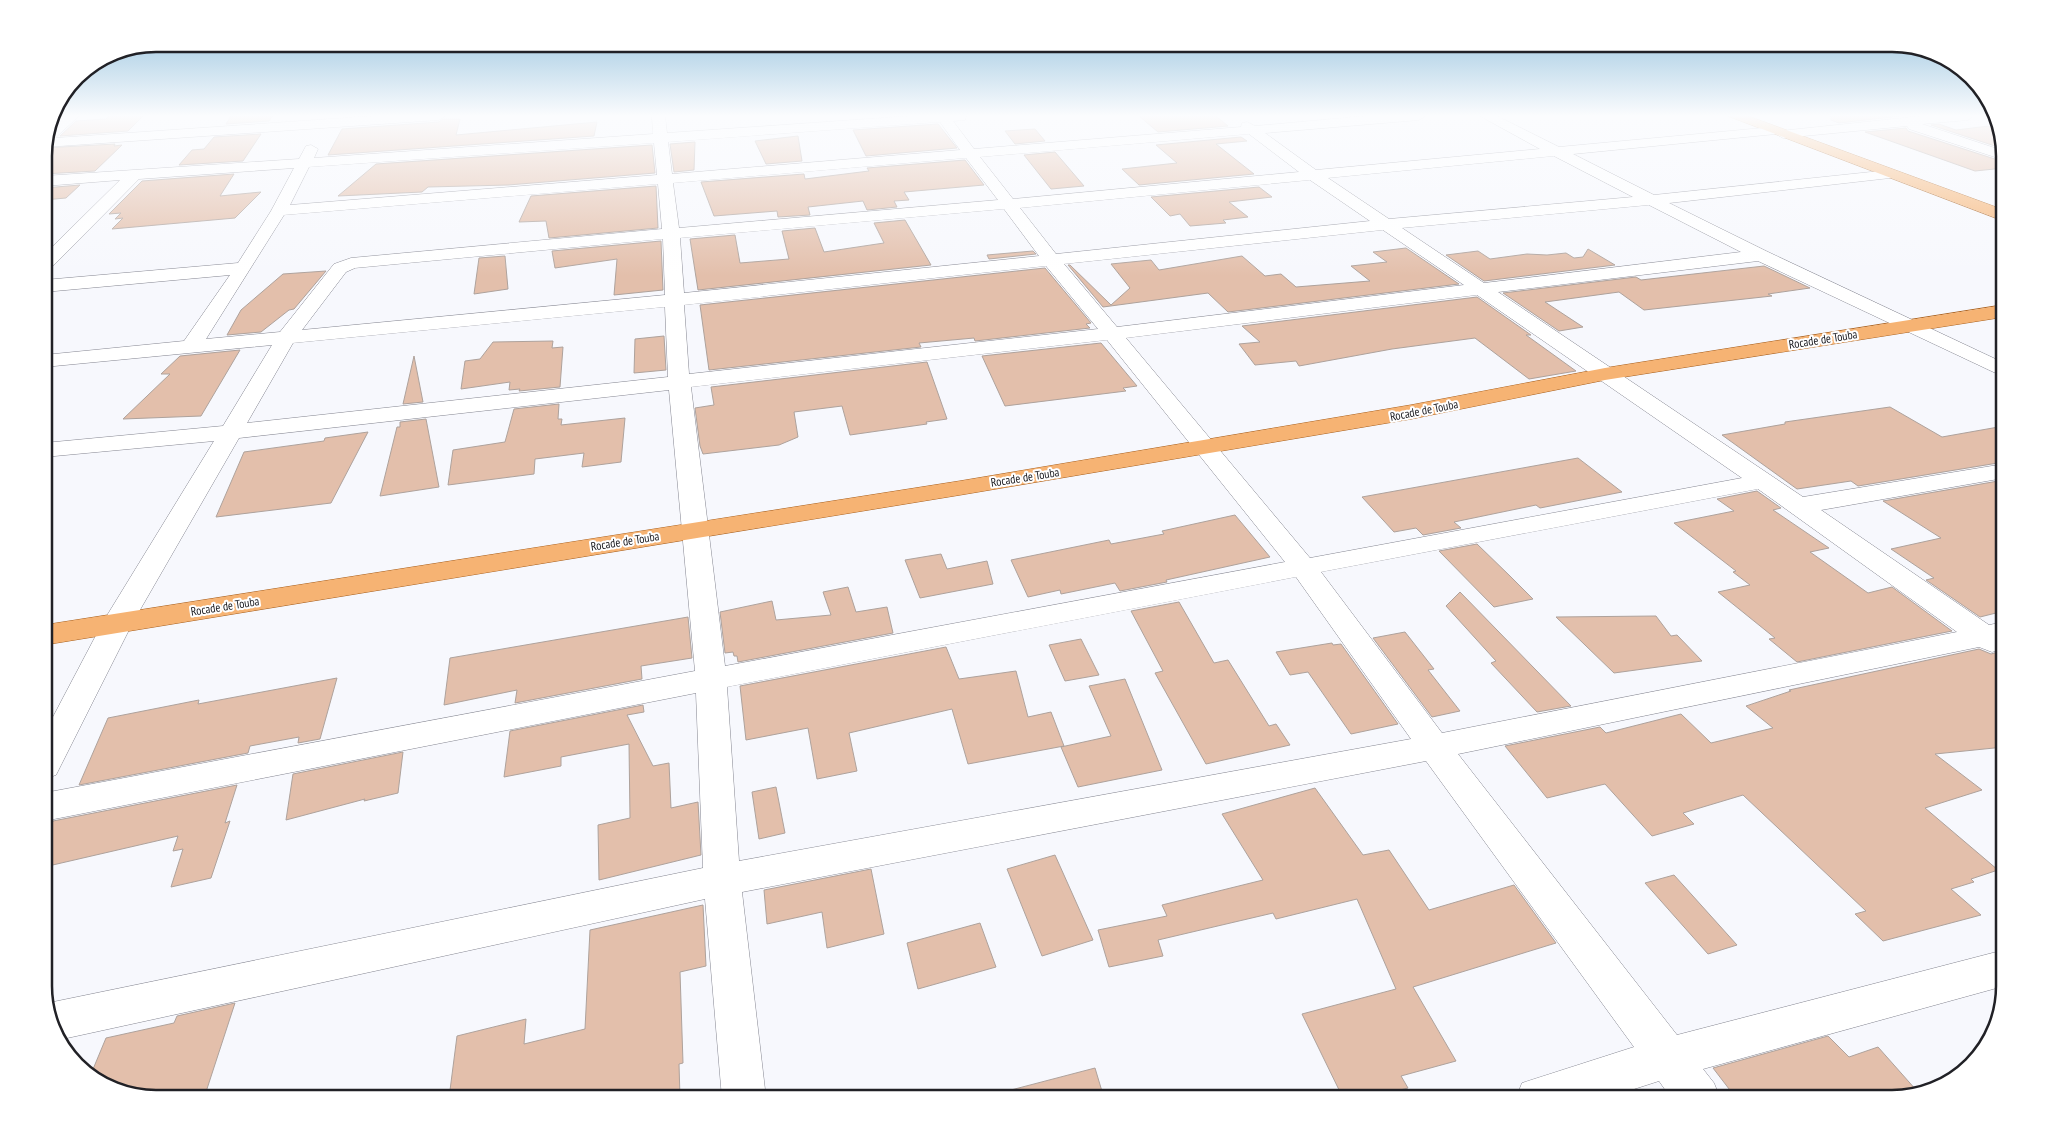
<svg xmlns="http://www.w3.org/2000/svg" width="2048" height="1142" viewBox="0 0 2048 1142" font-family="'PT Sans Narrow',sans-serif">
<rect width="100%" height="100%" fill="#f7f8fd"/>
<path fill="#e3bfab" stroke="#aea29c" d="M 109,116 L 143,116 L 128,131 L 60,136 L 76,121 L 106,119 Z
M 231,116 L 273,116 L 269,121 L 226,124 Z
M 1139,116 L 1216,116 L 1228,126 L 1158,132 Z
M 1831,116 L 1900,116 L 1839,123 L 1831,120 Z
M 443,119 L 460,119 L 456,135 L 597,122 L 594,136 L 328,155 L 342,129 L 439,122 Z
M 938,124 L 957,148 L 866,156 L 853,130 Z
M 1939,124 L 1956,130 L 1997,125 L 2004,149 L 1931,125 Z
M 1906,128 L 1908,131 L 2004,162 L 2004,168 L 1975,171 L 1865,132 Z
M 1035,129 L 1045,141 L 1015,144 L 1005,131 Z
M 261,134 L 243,161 L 179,165 L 192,150 L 204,149 L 214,137 Z
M 798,136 L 802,161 L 766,164 L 755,141 Z
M 1241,137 L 1247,141 L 1216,144 L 1254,174 L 1139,185 L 1122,169 L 1177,163 L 1156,145 Z
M 695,142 L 694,170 L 674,172 L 670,144 Z
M 115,144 L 114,146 L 122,145 L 95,171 L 44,174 L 44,148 Z
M 652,145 L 655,173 L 508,185 L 428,187 L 422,192 L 338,196 L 376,164 Z
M 1055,152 L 1084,186 L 1051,189 L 1024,155 Z
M 965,160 L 984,185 L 904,192 L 909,200 L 894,201 L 897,207 L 867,210 L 863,201 L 808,207 L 810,215 L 778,217 L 777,211 L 714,216 L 701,182 L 804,174 L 805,179 L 869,171 L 867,168 Z
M 234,174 L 220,196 L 261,192 L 235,218 L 112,229 L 123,218 L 115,219 L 121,213 L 109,214 L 142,181 Z
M 80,185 L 66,198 L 44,200 L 44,188 Z
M 656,186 L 658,228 L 549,238 L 546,221 L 519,222 L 531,196 Z
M 1259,187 L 1272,197 L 1229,202 L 1248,217 L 1223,220 L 1226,223 L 1190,226 L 1180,214 L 1170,216 L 1151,197 Z
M 905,220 L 931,265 L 698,290 L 690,239 L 735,235 L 740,263 L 789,259 L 782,231 L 815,228 L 824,252 L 884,243 L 874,223 Z
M 661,241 L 663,290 L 614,295 L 617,259 L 555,268 L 552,251 Z
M 1406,248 L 1459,284 L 1228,312 L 1208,293 L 1103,307 L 1068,265 L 1070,265 L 1111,305 L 1130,288 L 1111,264 L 1151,260 L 1159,270 L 1242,256 L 1265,276 L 1281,274 L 1296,287 L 1370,281 L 1351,266 L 1387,262 L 1373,252 Z
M 1588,249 L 1615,265 L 1484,281 L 1446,255 L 1478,251 L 1490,259 L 1527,254 L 1547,255 L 1566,253 L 1574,258 L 1583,257 Z
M 1033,251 L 1036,254 L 989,259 L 987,255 Z
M 505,256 L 508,289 L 474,294 L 479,258 Z
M 1764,266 L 1810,288 L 1768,294 L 1772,296 L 1644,310 L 1619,292 L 1545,302 L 1583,327 L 1559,331 L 1503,293 L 1636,277 L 1641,280 Z
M 1045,268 L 1091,323 L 1086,324 L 1090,328 L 975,341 L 974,338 L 919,343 L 921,347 L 709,370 L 700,305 Z
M 326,271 L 294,309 L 289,310 L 261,332 L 227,335 L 241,310 L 283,274 Z
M 1477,297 L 1531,335 L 1526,335 L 1576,371 L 1529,379 L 1475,338 L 1392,349 L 1299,366 L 1296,361 L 1255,365 L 1239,344 L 1260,342 L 1242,326 Z
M 664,336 L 666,370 L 634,373 L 635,339 Z
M 553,341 L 552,348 L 563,347 L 560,387 L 519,391 L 520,389 L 509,390 L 510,382 L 461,389 L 465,361 L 480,359 L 493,342 Z
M 1101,343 L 1137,386 L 1123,388 L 1126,391 L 1005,406 L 982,356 Z
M 240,350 L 201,416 L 123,419 L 170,374 L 161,374 L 180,356 Z
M 414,356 L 423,402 L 403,404 Z
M 927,362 L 947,419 L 926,422 L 927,424 L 850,435 L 842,406 L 794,412 L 798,437 L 779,445 L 703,454 L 700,446 L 695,408 L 714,405 L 711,387 Z
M 559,404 L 558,419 L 562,419 L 561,425 L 625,418 L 621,462 L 582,467 L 584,453 L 535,459 L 534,474 L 448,485 L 453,450 L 505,442 L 514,409 Z
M 1890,407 L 1942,437 L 2004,426 L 2004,462 L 1858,486 L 1851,481 L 1797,489 L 1722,435 L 1785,424 L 1785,422 Z
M 426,419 L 439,487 L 380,496 L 397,427 L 400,427 L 400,422 Z
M 368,432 L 331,503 L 216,517 L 244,452 L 324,441 L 325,438 Z
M 1578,458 L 1622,492 L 1540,508 L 1536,505 L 1454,522 L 1461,528 L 1423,535 L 1416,528 L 1394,532 L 1362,497 Z
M 2004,480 L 2004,611 L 1980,617 L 1926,580 L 1934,578 L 1891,549 L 1941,538 L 1883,501 Z
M 1757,491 L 1781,508 L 1773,510 L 1829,548 L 1810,552 L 1868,593 L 1892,587 L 1952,631 L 1797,662 L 1769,639 L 1775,638 L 1718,592 L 1750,585 L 1733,572 L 1736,571 L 1674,523 L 1734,511 L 1717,499 Z
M 1235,515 L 1270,557 L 1166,580 L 1167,582 L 1120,591 L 1115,583 L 1061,594 L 1060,590 L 1028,597 L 1011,560 L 1109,540 L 1111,544 L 1164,534 L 1162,531 Z
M 1477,544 L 1510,576 L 1533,599 L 1494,607 L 1439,551 Z
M 941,554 L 947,569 L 987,561 L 993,584 L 920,598 L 905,560 Z
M 848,587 L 856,612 L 887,607 L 893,633 L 738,662 L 737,656 L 734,656 L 733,652 L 725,653 L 720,612 L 772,601 L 776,620 L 831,615 L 823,592 Z
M 1460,592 L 1571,706 L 1537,712 L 1491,663 L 1496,661 L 1446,606 Z
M 1179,602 L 1214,663 L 1228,660 L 1269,726 L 1276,724 L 1290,745 L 1206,764 L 1155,673 L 1163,671 L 1131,611 Z
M 1656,616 L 1671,636 L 1677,635 L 1702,661 L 1614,673 L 1556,617 Z
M 688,617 L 692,658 L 641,666 L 642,679 L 515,703 L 517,690 L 444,705 L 450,658 Z
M 1405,632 L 1434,669 L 1428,670 L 1460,711 L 1432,717 L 1373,638 Z
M 1081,639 L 1099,675 L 1065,681 L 1049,645 Z
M 1332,643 L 1333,645 L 1341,644 L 1398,724 L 1351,734 L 1308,672 L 1290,675 L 1276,652 Z
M 946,647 L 959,679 L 1016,671 L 1028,717 L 1051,712 L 1064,746 L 968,764 L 952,709 L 849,733 L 857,771 L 817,779 L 808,728 L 746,740 L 740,686 Z
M 1979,649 L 1991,654 L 1998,652 L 2004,656 L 2004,747 L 1935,754 L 1982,790 L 1925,808 L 1998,870 L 1971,879 L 1974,882 L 1951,889 L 1981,915 L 1883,941 L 1855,914 L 1866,911 L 1743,795 L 1683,813 L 1694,824 L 1652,836 L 1605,784 L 1547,798 L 1505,746 L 1600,727 L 1606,733 L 1681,714 L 1711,743 L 1773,728 L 1746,706 L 1791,691 L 1789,690 Z
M 337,678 L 320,739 L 298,743 L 299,737 L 250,746 L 248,753 L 79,785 L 108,718 L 199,700 L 198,704 Z
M 1125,679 L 1162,770 L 1078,787 L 1061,747 L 1111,736 L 1089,686 Z
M 643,705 L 644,712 L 627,715 L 653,766 L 669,763 L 671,808 L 698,802 L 701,855 L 599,880 L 598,825 L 630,818 L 629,744 L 561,757 L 561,766 L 504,777 L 510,731 Z
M 403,752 L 398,793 L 364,801 L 365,799 L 286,820 L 293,774 Z
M 237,785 L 225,823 L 230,821 L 211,878 L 171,887 L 183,849 L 173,851 L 178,836 L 44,867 L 44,841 L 53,821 Z
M 776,787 L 785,833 L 759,839 L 752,792 Z
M 1315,788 L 1363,855 L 1389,850 L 1429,910 L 1514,885 L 1556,943 L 1413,987 L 1456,1061 L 1401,1076 L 1408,1088 L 1368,1098 L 1343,1098 L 1302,1014 L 1396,989 L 1357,899 L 1276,919 L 1273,913 L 1158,940 L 1163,956 L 1109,967 L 1098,930 L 1167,916 L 1162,905 L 1263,880 L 1222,814 Z
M 1055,855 L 1093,940 L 1042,956 L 1007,869 Z
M 871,869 L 884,934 L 827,948 L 822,912 L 767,924 L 764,890 Z
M 1674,875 L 1737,945 L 1708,954 L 1645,883 Z
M 703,905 L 706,966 L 680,972 L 683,1063 L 679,1064 L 680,1098 L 530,1098 L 531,1090 L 499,1098 L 449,1098 L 457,1036 L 526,1019 L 524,1044 L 585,1029 L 590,930 Z
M 980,923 L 996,967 L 918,989 L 907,943 Z
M 235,1003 L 204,1098 L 156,1098 L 100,1083 L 91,1074 L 106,1038 L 174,1023 L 177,1016 Z
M 1828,1036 L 1849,1057 L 1878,1047 L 1917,1091 L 1892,1098 L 1736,1098 L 1713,1068 Z
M 1095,1068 L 1104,1098 L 1012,1098 L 1011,1090 Z"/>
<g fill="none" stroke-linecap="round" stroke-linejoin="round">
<g stroke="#858691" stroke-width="1">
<path id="minor" d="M 64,116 L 79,116 L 55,138 L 374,116 L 445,116 L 439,120 L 45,147 L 48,130 Z
M 652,116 L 665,116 L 667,133 L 911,116 L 966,116 L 965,120 L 953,121 L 974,149 L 1241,127 L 1242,123 L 1247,122 L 1255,126 L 1366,116 L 1425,116 L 1419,120 L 1265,133 L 1316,170 L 1540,149 L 1480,116 L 1497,116 L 1559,147 L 1773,127 L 1780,131 L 1922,116 L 1974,116 L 1968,120 L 1922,124 L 2004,151 L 2004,160 L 1909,129 L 1907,126 L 1783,138 L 1776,134 L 1573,154 L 1654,195 L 1890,170 L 1895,171 L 1897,174 L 1890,178 L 1669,203 L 1766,251 L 2004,363 L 2004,377 L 1758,261 L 1498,292 L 1803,497 L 2004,464 L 2004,478 L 1821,510 L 1989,625 L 2004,622 L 2003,649 L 1992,652 L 1979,647 L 1458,754 L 1677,1035 L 2004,950 L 2004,986 L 1703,1069 L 1714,1083 L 1720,1098 L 1671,1098 L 1659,1081 L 1606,1098 L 1516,1098 L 1522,1083 L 1634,1047 L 1426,761 L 742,892 L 766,1098 L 722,1098 L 705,899 L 58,1040 L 48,1005 L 53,1002 L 703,868 L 696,693 L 44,821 L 44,793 L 695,671 L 669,390 L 239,438 L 133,622 L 56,775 L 44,779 L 44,734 L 103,622 L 214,441 L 44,457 L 44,443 L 223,426 L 272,345 L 44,367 L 44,355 L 184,341 L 230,275 L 44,292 L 44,280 L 238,263 L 271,211 L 294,168 L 139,179 L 50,269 L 44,270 L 44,255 L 120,180 L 44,186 L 44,176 L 299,159 L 306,146 L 311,145 L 318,149 L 314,158 L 653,134 ZM 940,122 L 960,150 L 672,174 L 668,142 ZM 1249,134 L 1299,172 L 1013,199 L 980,157 ZM 654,143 L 657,175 L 290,205 L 309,167 ZM 1554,156 L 1633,197 L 1389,219 L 1328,178 ZM 966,158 L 998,200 L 679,228 L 673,183 ZM 1310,180 L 1370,221 L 1056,254 L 1020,208 ZM 658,184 L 662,229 L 351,258 L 334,264 L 280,332 L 206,339 L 284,215 ZM 1649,205 L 1741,252 L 1484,283 L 1402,228 ZM 1004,209 L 1039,256 L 684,293 L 680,238 ZM 1383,230 L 1464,285 L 1117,327 L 1064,264 ZM 663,239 L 665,295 L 302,330 L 346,272 L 355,268 ZM 1046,266 L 1098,329 L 689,374 L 684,305 ZM 1477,295 L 1742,478 L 1310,558 L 1126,338 ZM 665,307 L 668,377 L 247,423 L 293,343 ZM 1107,340 L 1285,562 L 725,666 L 691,387 ZM 1758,489 L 1957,632 L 1442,733 L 1321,572 ZM 1296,577 L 1411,739 L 739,861 L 727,687 Z"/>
</g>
<g stroke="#a85f1c" stroke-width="1">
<path id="major" d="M 1728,116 L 1748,116 L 2004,210 L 2004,221 Z
M 2004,305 L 2004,317 L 1605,380 L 1411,419 L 960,495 L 44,645 L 44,625 L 960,481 L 1411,405 L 1605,368 Z"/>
</g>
<use href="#minor" fill="#fff" fill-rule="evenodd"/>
<use href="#major" fill="#f6b373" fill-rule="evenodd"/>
</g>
<linearGradient id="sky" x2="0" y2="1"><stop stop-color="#87bad9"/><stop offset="0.42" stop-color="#fbfcfe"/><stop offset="1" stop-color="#fbfcfe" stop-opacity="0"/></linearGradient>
<rect width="2048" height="276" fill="url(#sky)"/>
<g text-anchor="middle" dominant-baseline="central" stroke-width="4" stroke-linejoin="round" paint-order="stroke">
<g font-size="12" fill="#212126" stroke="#fff">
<text transform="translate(1823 339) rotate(-9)">Rocade de Touba</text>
<text transform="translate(1424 410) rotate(-11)">Rocade de Touba</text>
<text transform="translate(1025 477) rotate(-9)">Rocade de Touba</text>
<text transform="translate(625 541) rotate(-9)">Rocade de Touba</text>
<text transform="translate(225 606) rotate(-9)">Rocade de Touba</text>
</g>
</g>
<path d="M0 0H2048V1142H0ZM156 52H1892A104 104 0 0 1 1996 156V986A104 104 0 0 1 1892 1090H156A104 104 0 0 1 52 986V156A104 104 0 0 1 156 52Z" fill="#fff" fill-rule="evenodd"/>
<path fill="none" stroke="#212126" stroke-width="2.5" d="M156 52H1892A104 104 0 0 1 1996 156V986A104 104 0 0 1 1892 1090H156A104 104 0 0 1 52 986V156A104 104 0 0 1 156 52Z"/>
</svg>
